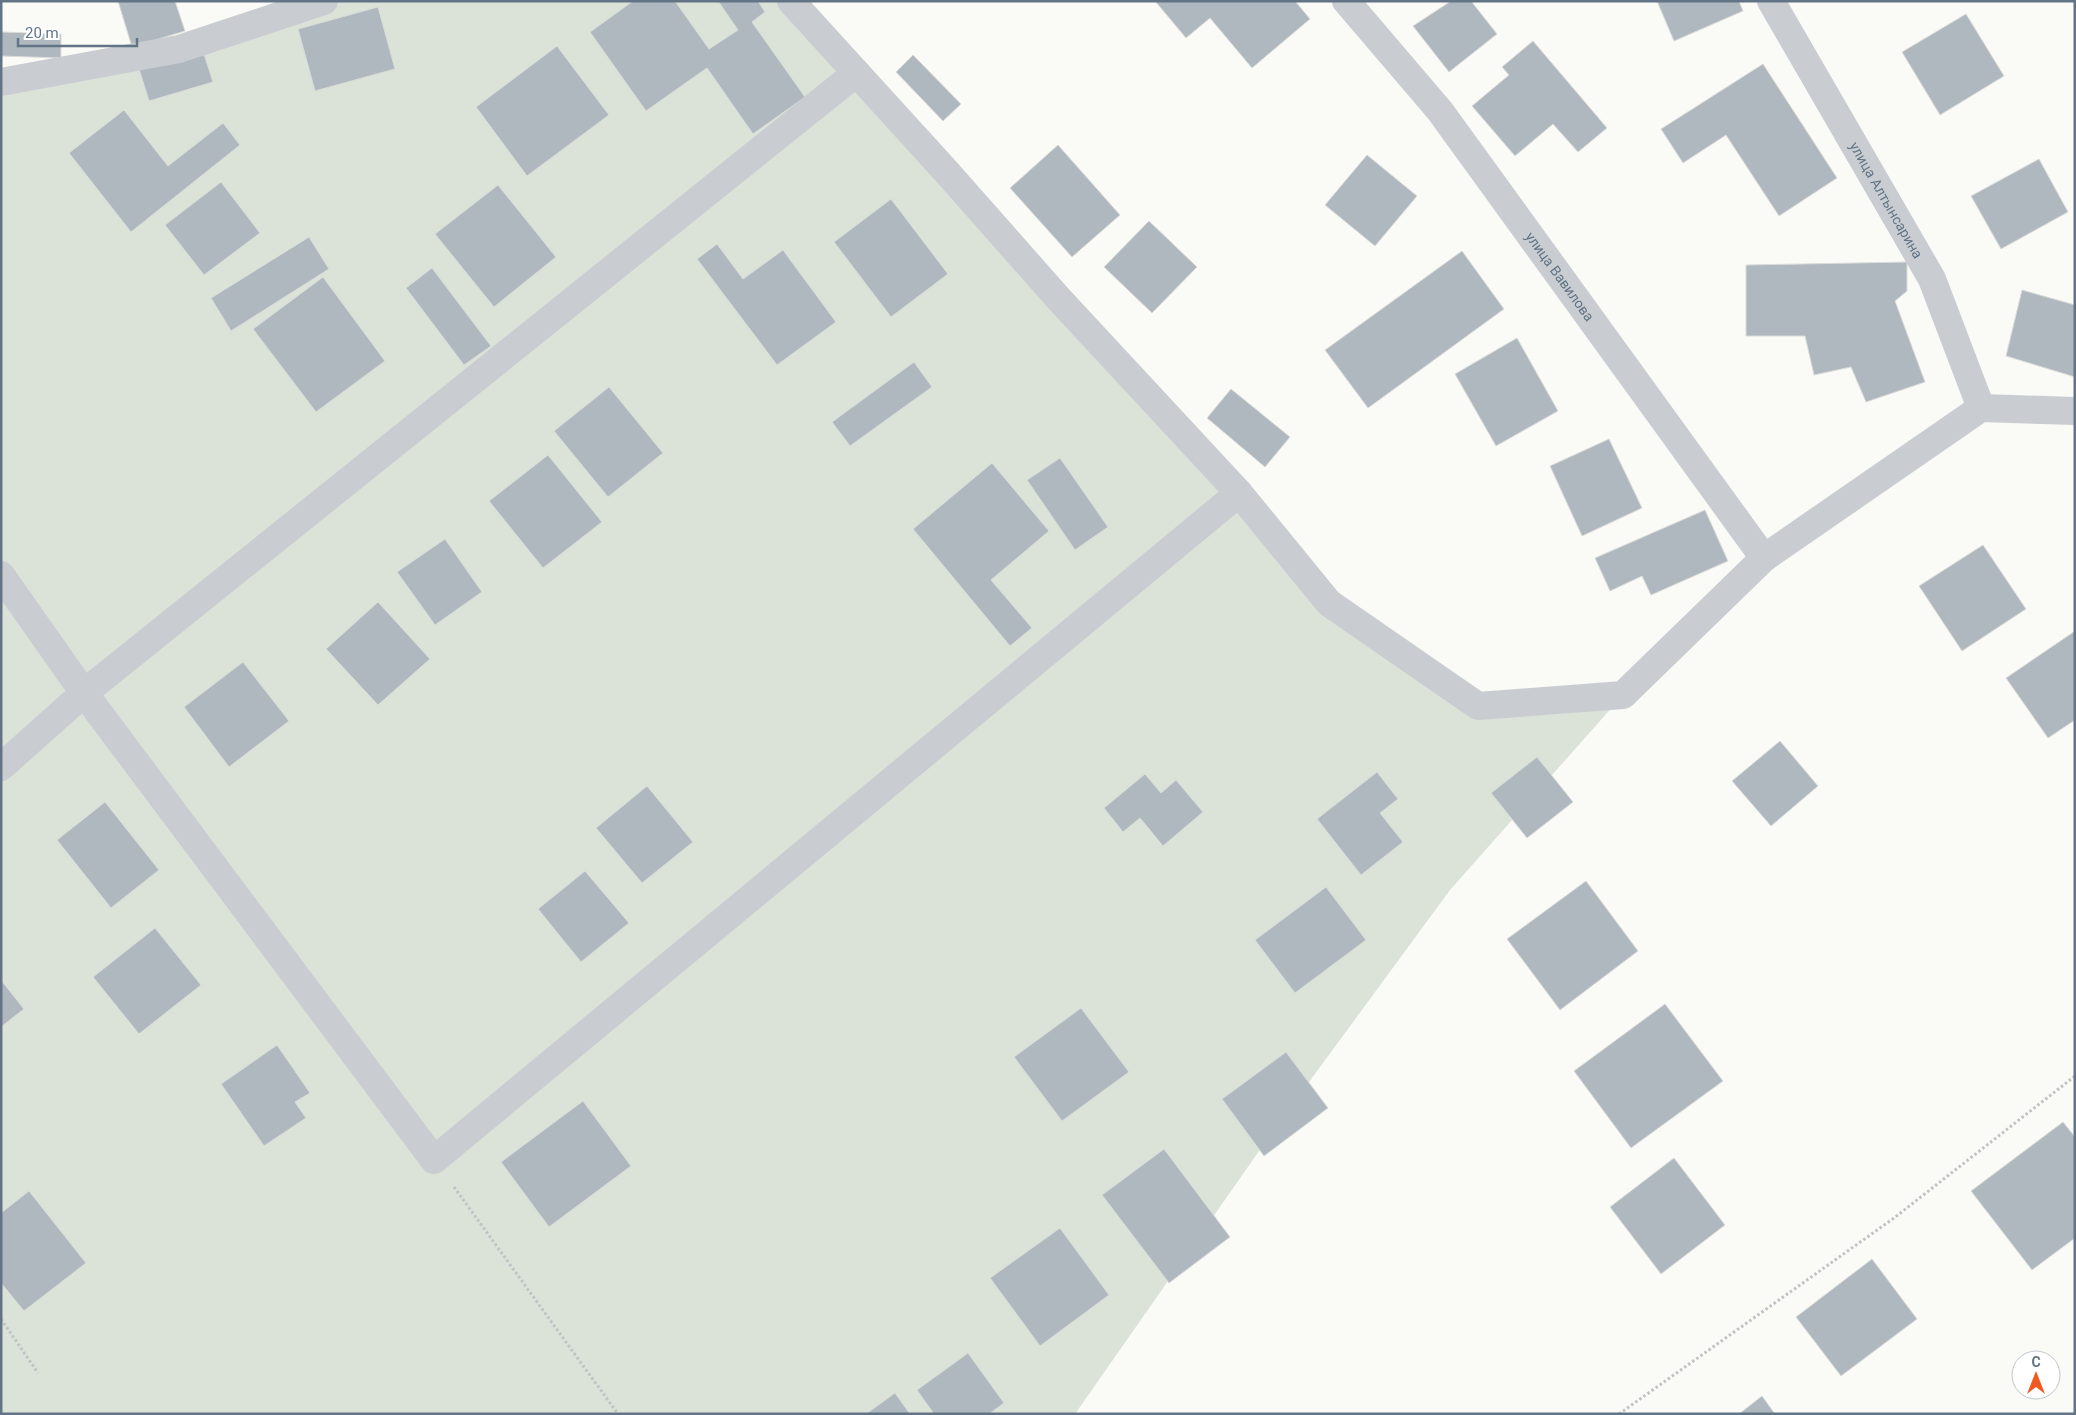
<svg xmlns="http://www.w3.org/2000/svg" width="2076" height="1415" viewBox="0 0 2076 1415" font-family="Roboto,sans-serif">
<rect width="100%" height="100%" fill="#fafaf7"/>
<path fill="#dbe2d8" d="M 324,1 L 791,1 L 1329,603 L 1478,706 L 1623,695 L 1450,890 L 1273,1131 L 1075,1414 L 1,1414 L 1,82 Z"/>
<path fill="#afb8bf" stroke="#dbdcd9" d="M 118,1 L 175,1 L 185,31 L 132,47 Z
M 633,1 L 675,1 L 709,49 L 738,30 L 718,1 L 758,1 L 765,12 L 752,22 L 805,97 L 753,134 L 707,68 L 646,111 L 590,32 Z
M 1155,1 L 1295,1 L 1310,19 L 1252,68 L 1210,18 L 1186,38 Z
M 1451,1 L 1471,1 L 1497,34 L 1449,72 L 1413,26 Z
M 1657,1 L 1739,1 L 1743,11 L 1674,41 Z
M 378,7 L 395,69 L 315,91 L 298,29 Z
M 1966,14 L 2004,76 L 1940,115 L 1902,52 Z
M 1,32 L 61,34 L 61,58 L 1,56 Z
M 1533,41 L 1607,128 L 1578,152 L 1553,124 L 1515,156 L 1472,106 L 1509,75 L 1502,67 Z
M 557,46 L 609,115 L 527,176 L 476,107 Z
M 203,51 L 213,82 L 149,101 L 139,69 Z
M 913,55 L 961,104 L 943,121 L 896,72 Z
M 1763,64 L 1837,178 L 1779,216 L 1726,135 L 1683,163 L 1661,129 Z
M 124,110 L 168,166 L 223,123 L 240,145 L 131,232 L 69,153 Z
M 1058,145 L 1120,215 L 1072,257 L 1010,188 Z
M 1367,155 L 1417,196 L 1375,246 L 1325,205 Z
M 2039,159 L 2068,212 L 2001,249 L 1971,196 Z
M 221,182 L 260,233 L 204,275 L 165,225 Z
M 498,185 L 556,257 L 494,307 L 435,234 Z
M 891,199 L 948,274 L 891,317 L 834,242 Z
M 1149,221 L 1197,267 L 1152,313 L 1104,267 Z
M 309,237 L 329,269 L 231,331 L 211,298 Z
M 717,244 L 743,279 L 783,250 L 836,322 L 777,365 L 697,259 Z
M 1462,251 L 1504,309 L 1368,408 L 1325,350 Z
M 1907,262 L 1907,291 L 1895,301 L 1925,382 L 1866,402 L 1851,367 L 1814,375 L 1805,336 L 1746,336 L 1746,265 Z
M 432,268 L 491,346 L 464,365 L 406,288 Z
M 323,277 L 385,361 L 316,412 L 253,329 Z
M 2022,290 L 2075,305 L 2075,377 L 2006,356 Z
M 1517,338 L 1558,411 L 1496,446 L 1455,374 Z
M 914,362 L 932,387 L 850,446 L 832,422 Z
M 609,387 L 663,453 L 608,497 L 554,431 Z
M 1231,389 L 1290,437 L 1265,467 L 1207,418 Z
M 1609,439 L 1642,508 L 1582,536 L 1550,466 Z
M 548,455 L 602,522 L 543,568 L 489,501 Z
M 1060,458 L 1108,527 L 1075,550 L 1027,480 Z
M 992,463 L 1049,531 L 991,580 L 1032,628 L 1010,646 L 913,529 Z
M 1705,510 L 1728,561 L 1651,595 L 1642,576 L 1610,591 L 1595,558 Z
M 445,539 L 482,592 L 435,625 L 397,572 Z
M 1983,545 L 2026,609 L 1962,651 L 1919,586 Z
M 378,602 L 430,659 L 378,705 L 326,649 Z
M 2075,631 L 2075,720 L 2048,738 L 2006,678 Z
M 243,662 L 289,721 L 229,767 L 184,707 Z
M 1780,741 L 1818,786 L 1771,826 L 1732,781 Z
M 1537,757 L 1573,802 L 1527,838 L 1491,793 Z
M 1377,772 L 1398,799 L 1380,813 L 1403,842 L 1361,875 L 1317,819 Z
M 1145,774 L 1161,793 L 1176,780 L 1203,812 L 1163,846 L 1140,818 L 1123,832 L 1104,808 Z
M 647,786 L 693,842 L 642,883 L 596,828 Z
M 105,802 L 159,870 L 111,908 L 57,840 Z
M 585,871 L 629,923 L 581,962 L 538,909 Z
M 1586,881 L 1638,951 L 1560,1010 L 1507,939 Z
M 1326,887 L 1366,940 L 1295,993 L 1255,940 Z
M 155,928 L 201,985 L 139,1034 L 93,977 Z
M 1,980 L 24,1009 L 1,1027 Z
M 1665,1004 L 1723,1081 L 1631,1148 L 1574,1071 Z
M 1081,1008 L 1129,1072 L 1062,1121 L 1014,1057 Z
M 277,1045 L 310,1093 L 295,1102 L 306,1118 L 264,1146 L 221,1084 Z
M 1286,1052 L 1328,1108 L 1264,1156 L 1222,1099 Z
M 583,1101 L 631,1166 L 549,1227 L 501,1162 Z
M 2063,1122 L 2075,1137 L 2075,1238 L 2032,1270 L 1971,1191 Z
M 1164,1149 L 1230,1237 L 1169,1283 L 1102,1195 Z
M 1674,1158 L 1725,1225 L 1661,1274 L 1610,1207 Z
M 29,1191 L 86,1263 L 24,1311 L 1,1283 L 1,1213 Z
M 1060,1228 L 1109,1295 L 1040,1346 L 990,1278 Z
M 1872,1259 L 1917,1319 L 1841,1376 L 1796,1317 Z
M 968,1353 L 1004,1403 L 989,1414 L 934,1414 L 917,1390 Z
M 895,1393 L 910,1414 L 866,1414 Z
M 1762,1396 L 1775,1414 L 1739,1414 Z"/>
<g fill="none" stroke-linecap="round" stroke-linejoin="round">
<path stroke="#c0c3c5" stroke-width="3" stroke-dasharray="2.5 2.5" stroke-linecap="butt" d="M 454,1187 L 618,1414
M 1,1319 L 38,1373
M 1619,1414 L 1894,1218 L 2075,1076"/>
<g stroke="#c9cdd1" stroke-width="28">
<path d="M 791,1 L 944,169 L 1058,298 L 1239,493 L 1329,603 L 1478,706 L 1623,695 L 1764,558 L 1981,408 L 2075,411"/>
<path id="s1" d="M 1346,1 L 1440,111 L 1764,558"/>
<path id="s2" d="M 1771,1 L 1932,279 L 1981,408"/>
<path d="M 855,74 L 84,693 L 434,1160 L 1239,493"/>
<path d="M 1,82 L 179,49 L 324,1"/>
<path d="M 1,575 L 84,693 L 1,767"/>
</g>
</g>
<g text-anchor="middle" dominant-baseline="central" stroke-width="5" stroke-linejoin="round" paint-order="stroke">
<g font-size="14" fill="#627485" stroke="#fff">
<text stroke="none"><textPath href="#s2" startOffset="230">улица Алтынсарина</textPath></text>
<text stroke="none"><textPath href="#s1" startOffset="349">улица Вавилова</textPath></text>
</g>
</g>
<rect width="2076" height="1415" fill="none" stroke="#627485" stroke-width="5"/>
<g transform="translate(2036 1375)"><circle r="24" fill="#ffffff" stroke="#c0c7ce"/>
<path d="M0-4L9 19L0 12L-9 19Z" fill="#f15920"/>
<text y="-8" font-size="14" font-weight="bold" text-anchor="middle" fill="#627485">С</text>
</g>
<path d="M18 38v8h119v-8" fill="none" stroke="#627485" stroke-width="2.5"/>
<text x="25" y="38" font-size="15" fill="#627485" stroke="#ffffff" stroke-width="4" paint-order="stroke">20 m</text>
</svg>
